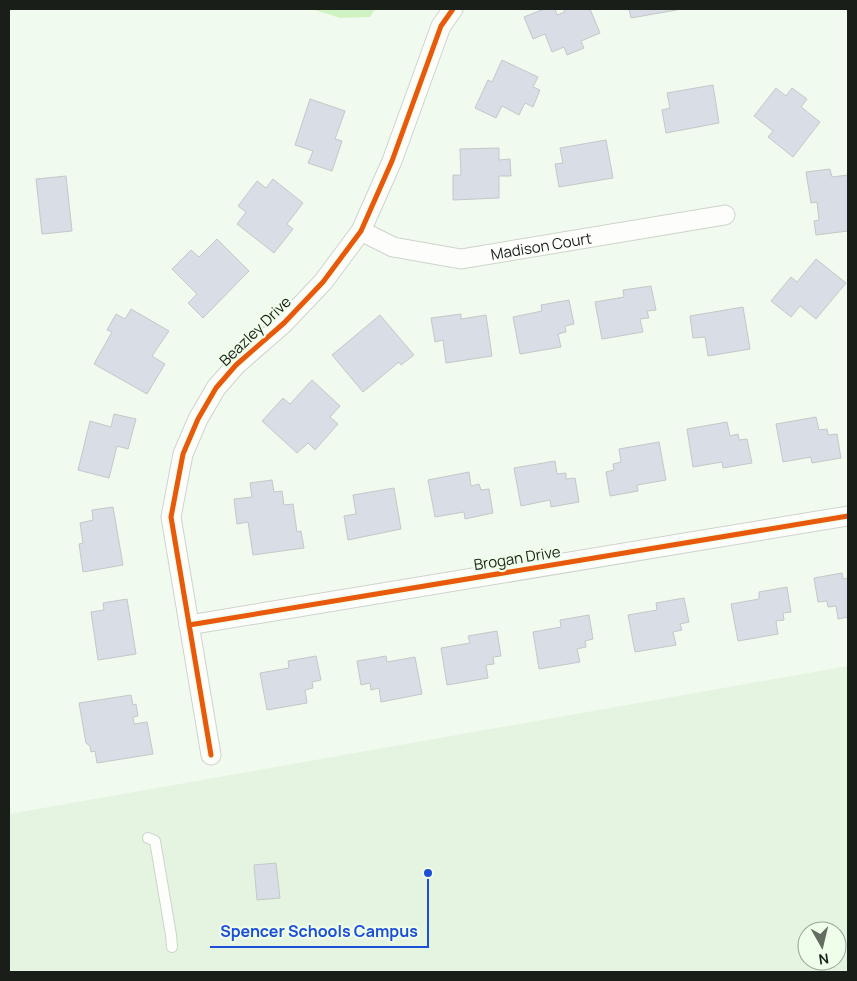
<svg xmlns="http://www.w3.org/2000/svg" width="857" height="981" viewBox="0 0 857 981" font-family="Manrope,sans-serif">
<rect width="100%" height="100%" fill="#f1faee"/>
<path fill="#e5f4e0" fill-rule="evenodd" d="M 848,666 L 848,972 L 9,972 L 9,814 ZM 807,931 L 837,931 L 837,961 L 807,961 Z"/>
<path fill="#cff3c2" d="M 312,9 L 375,9 L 370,17 L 340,18 Z"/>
<path fill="#d8dde6" stroke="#c4c8c8" d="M 544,9 L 555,9 L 557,15 L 565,12 L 563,9 L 590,9 L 600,33 L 581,41 L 584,48 L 567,55 L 564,47 L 552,52 L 545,34 L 533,39 L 524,17 Z
M 629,9 L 676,9 L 677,10 L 631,18 Z
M 502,60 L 538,77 L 533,87 L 540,90 L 533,107 L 525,103 L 519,115 L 502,106 L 496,118 L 475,108 L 488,80 L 492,82 Z
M 713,85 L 719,123 L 666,133 L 662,110 L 670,108 L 667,93 Z
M 776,88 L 786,96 L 792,88 L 807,99 L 801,107 L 820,122 L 793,157 L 768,137 L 773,131 L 754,116 Z
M 310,99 L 345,111 L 335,139 L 342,141 L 332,171 L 308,163 L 313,151 L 295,145 Z
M 606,140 L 613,178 L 559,187 L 555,164 L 563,163 L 560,148 Z
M 499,148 L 499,160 L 510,159 L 511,176 L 499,176 L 499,198 L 453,200 L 453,175 L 461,175 L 460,149 Z
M 830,169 L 832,177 L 848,175 L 848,231 L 816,235 L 814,221 L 819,220 L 817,202 L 811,203 L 806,172 Z
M 66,176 L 72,231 L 42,234 L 36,179 Z
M 273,179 L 303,203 L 287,224 L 293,229 L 274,253 L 237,224 L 246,212 L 238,206 L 257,181 L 266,188 Z
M 217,239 L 249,271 L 203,318 L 188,303 L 197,294 L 172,269 L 191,250 L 199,257 Z
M 816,259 L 846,283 L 816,319 L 800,306 L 791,317 L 771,301 L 791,277 L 797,282 Z
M 651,286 L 656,310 L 647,311 L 649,318 L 640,319 L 643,332 L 602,339 L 595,302 L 624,297 L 623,290 Z
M 569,300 L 574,324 L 565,326 L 566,332 L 558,334 L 561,347 L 520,354 L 513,317 L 542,311 L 541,305 Z
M 743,307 L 750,349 L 708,356 L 705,337 L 693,338 L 690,316 Z
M 131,309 L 169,331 L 152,356 L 165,364 L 147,394 L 94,364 L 112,332 L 107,330 L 116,314 L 125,319 Z
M 461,314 L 461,319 L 486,315 L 492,356 L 446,363 L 443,340 L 435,342 L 431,318 Z
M 380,315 L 414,355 L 401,365 L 399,362 L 363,392 L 332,355 Z
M 312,380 L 340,406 L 330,417 L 338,424 L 315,450 L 308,443 L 297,453 L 262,421 L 283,398 L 290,404 Z
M 114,414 L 136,419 L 128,449 L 117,446 L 109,478 L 78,470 L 90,421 L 111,427 Z
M 816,417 L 819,430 L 827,429 L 828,435 L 837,434 L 841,458 L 812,463 L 811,457 L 783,462 L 776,424 Z
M 727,422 L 730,436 L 738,434 L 739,440 L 747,439 L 752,463 L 723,468 L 722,462 L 693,467 L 687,429 Z
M 659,442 L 666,480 L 637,485 L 638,491 L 610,496 L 606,472 L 614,470 L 613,464 L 621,462 L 619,449 Z
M 555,461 L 557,474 L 566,473 L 566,479 L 575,478 L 579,502 L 551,507 L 550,500 L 521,506 L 514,468 Z
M 469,472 L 471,486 L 479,484 L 481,490 L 489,489 L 493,513 L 465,519 L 464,512 L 435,517 L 428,480 Z
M 272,480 L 274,492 L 282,491 L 284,505 L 293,504 L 297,532 L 301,531 L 304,548 L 253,555 L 248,522 L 237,524 L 234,499 L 252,497 L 250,483 Z
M 394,488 L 401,529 L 348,540 L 344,516 L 356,514 L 353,495 Z
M 113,507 L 123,565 L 83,572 L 79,544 L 83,543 L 80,523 L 93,520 L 92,510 Z
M 842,573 L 843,579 L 848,578 L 848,617 L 838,619 L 836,606 L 828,607 L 827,601 L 818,602 L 814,578 Z
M 787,587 L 791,612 L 783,613 L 784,620 L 776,621 L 778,634 L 738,641 L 731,604 L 759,599 L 759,592 Z
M 684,598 L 689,622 L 680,624 L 682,630 L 673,632 L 676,645 L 635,652 L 628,615 L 657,610 L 656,603 Z
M 127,599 L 136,654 L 98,660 L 91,612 L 104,610 L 103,603 Z
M 589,615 L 593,639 L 585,641 L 586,647 L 577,649 L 580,662 L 539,669 L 533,632 L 561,627 L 560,620 Z
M 497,631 L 501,656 L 493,657 L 494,664 L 486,665 L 488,678 L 447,685 L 441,648 L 470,643 L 468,636 Z
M 316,656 L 321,680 L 312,682 L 313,688 L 305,690 L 307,703 L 267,710 L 260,673 L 289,668 L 288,661 Z
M 386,656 L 387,662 L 415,657 L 422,694 L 381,702 L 379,688 L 371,690 L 370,683 L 361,685 L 357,661 Z
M 131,695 L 133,705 L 136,704 L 138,716 L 133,717 L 134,724 L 147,722 L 153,754 L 97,763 L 95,751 L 91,752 L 90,746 L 86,743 L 79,703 Z
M 276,863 L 280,898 L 257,900 L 254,865 Z"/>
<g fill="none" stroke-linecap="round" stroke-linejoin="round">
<g stroke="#ced4cc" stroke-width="12">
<path id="lane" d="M 148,838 L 155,841 L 171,935 L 172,947"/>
</g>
<g stroke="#ced4cc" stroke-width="21">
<g id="street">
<path id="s1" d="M 361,231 L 393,247 L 461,259 L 725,215"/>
<path d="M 189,625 L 848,516"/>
<path d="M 211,755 L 171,517 L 183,454 L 198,419 L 216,388 L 236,365 L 284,323 L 323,282 L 361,231 L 392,161 L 441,26 L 453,9"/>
</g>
</g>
<use href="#lane" stroke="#fdfefc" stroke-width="10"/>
<use href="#street" stroke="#fdfefc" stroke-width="19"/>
<g stroke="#effeea" stroke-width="8">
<path id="cycleway" d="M 189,625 L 848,516
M 211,755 L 171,517 L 183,454 L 198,419 L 216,388 L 236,365 L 284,323 L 323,282 L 361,231 L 392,161 L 441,26 L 453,9"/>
</g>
<use href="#cycleway" stroke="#e8590c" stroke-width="5"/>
</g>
<g text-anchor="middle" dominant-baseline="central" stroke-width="4.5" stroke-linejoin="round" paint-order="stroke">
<g font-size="15" fill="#191f18" stroke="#effeea">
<text stroke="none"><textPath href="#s1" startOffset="186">Madison Court</textPath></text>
<text transform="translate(255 331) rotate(-44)">Beazley Drive</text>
<text transform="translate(517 558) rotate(-9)">Brogan Drive</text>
</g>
</g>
<path fill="none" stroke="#1d4ed8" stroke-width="2" d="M428 873L428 947H210"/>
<circle fill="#1d4ed8" stroke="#effeea" stroke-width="2" cx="428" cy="873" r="5"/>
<g font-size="16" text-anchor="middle" font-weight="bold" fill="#1d4ed8" stroke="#effeea" stroke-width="4.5" stroke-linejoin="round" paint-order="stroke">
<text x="319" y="937">Spencer Schools Campus</text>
</g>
<rect width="857" height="981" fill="none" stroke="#191f18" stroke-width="20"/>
<g transform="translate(822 946) rotate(172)"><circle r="24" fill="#effeea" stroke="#99a596"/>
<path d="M0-4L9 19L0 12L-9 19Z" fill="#656c63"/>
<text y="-8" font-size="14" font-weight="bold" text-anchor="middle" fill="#191f18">N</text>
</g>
</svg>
